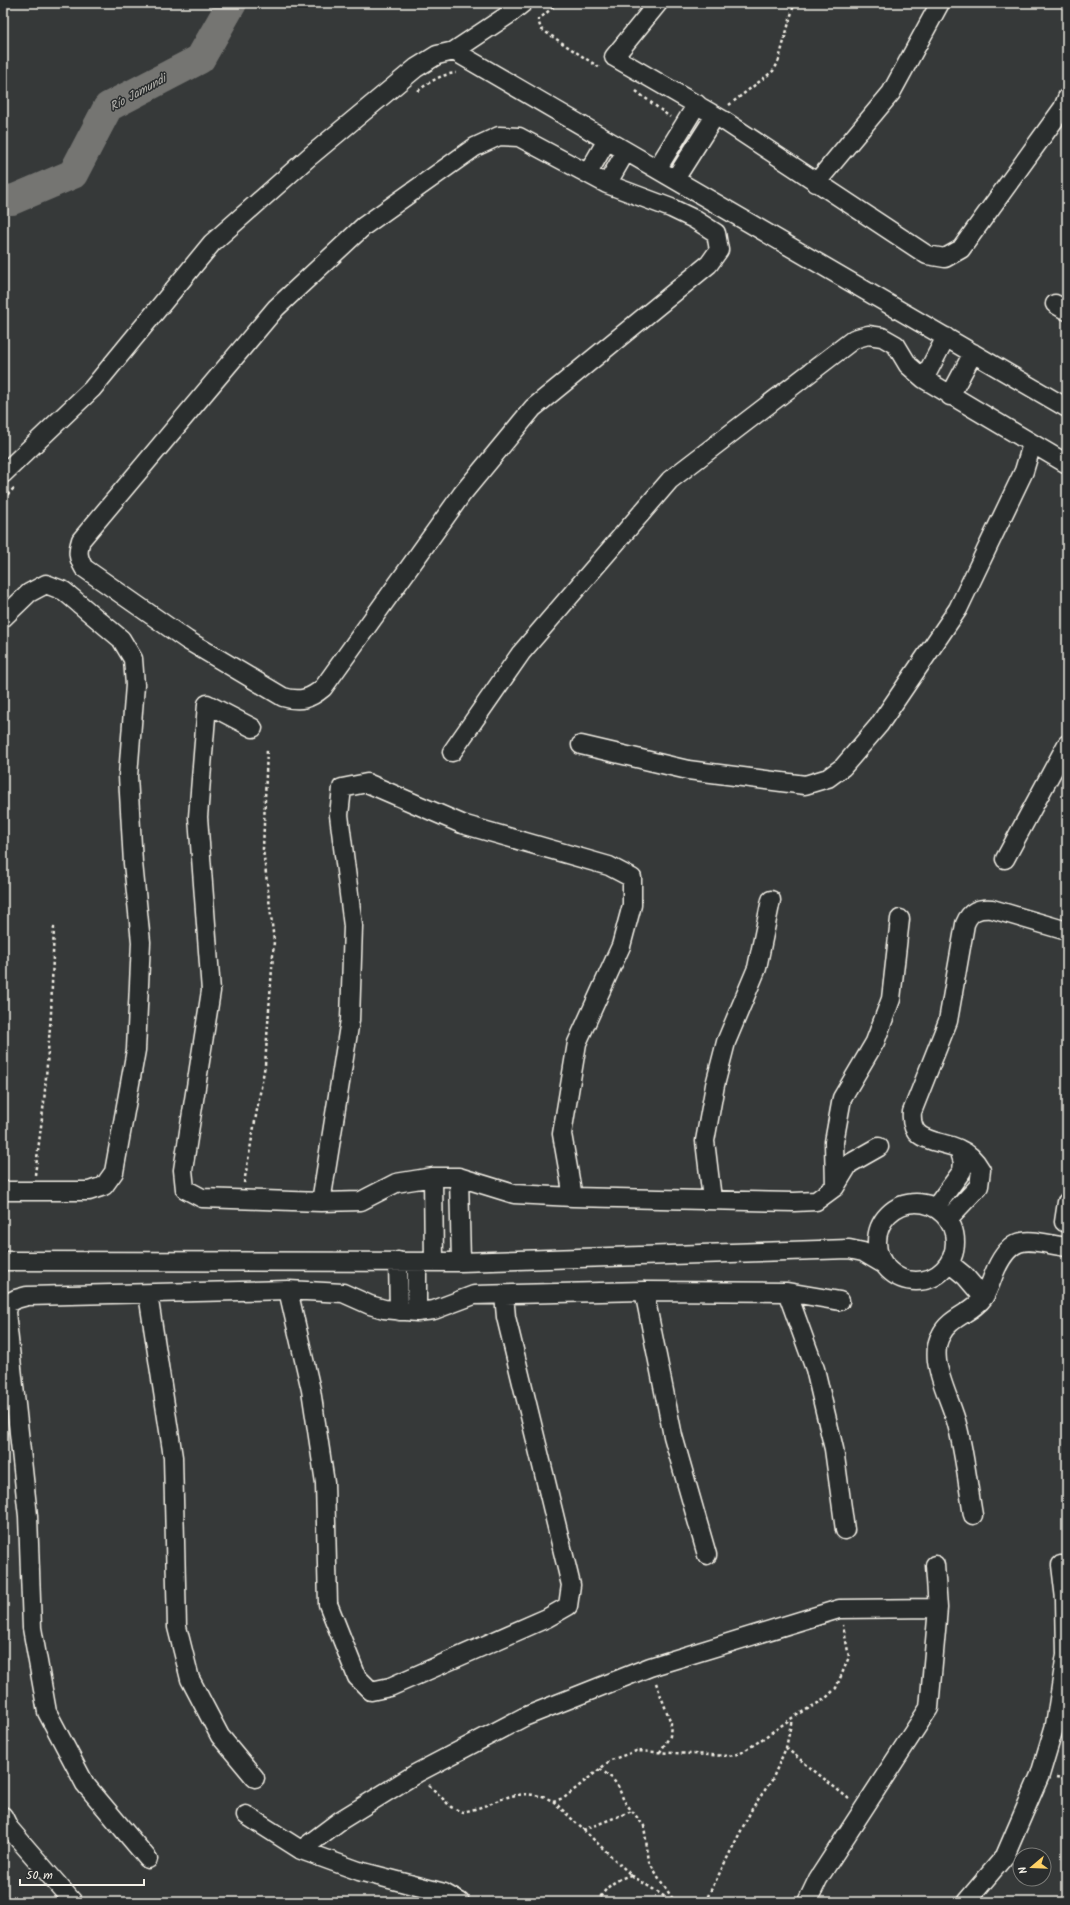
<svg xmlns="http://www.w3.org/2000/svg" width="1070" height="1905" viewBox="0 0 1070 1905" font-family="Kalam,sans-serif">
<rect width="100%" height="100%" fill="#363939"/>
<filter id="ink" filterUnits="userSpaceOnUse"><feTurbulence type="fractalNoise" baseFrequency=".025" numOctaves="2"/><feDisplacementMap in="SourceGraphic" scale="8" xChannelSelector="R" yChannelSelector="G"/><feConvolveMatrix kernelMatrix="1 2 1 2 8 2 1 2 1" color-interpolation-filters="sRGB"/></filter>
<g filter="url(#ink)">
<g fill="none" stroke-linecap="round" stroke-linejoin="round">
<path stroke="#757572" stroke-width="30" d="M 3,199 L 12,200 L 73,174 L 108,107 L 200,59 L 232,3"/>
<g stroke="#f4f1e8" stroke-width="21">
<path id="minor" d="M 658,3 L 614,57 L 723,120 L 927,255 L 945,258 L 961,249 L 1063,108 L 1067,98
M 454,51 L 1067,408
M 499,136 L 519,137 L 607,184 L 671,208 L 694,219 L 716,233 L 719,250 L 709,264 L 533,408 L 462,494 L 323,688 C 310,699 300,702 283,697 L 187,640 L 84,568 C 78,558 77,552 81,540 L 276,308 L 364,226 L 475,147 Z
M 657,169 L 697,104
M 588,173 L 607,140
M 675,179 L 715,116
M 816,183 L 891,93 L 940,3
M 607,184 L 626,151
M 1055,304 L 1067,311
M 924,379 L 946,337
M 950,396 L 973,353
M 3,474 L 92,389 L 212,243 L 309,157 L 416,68 L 437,55 L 454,51 L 508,15 L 523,3
M 3,618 L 29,593 L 46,584 L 64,591 L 121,639 L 133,659 L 135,685 L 128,776 L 133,863 L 141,942 L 136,1050 L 114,1172 L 104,1186 L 89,1191 L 3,1191
M 253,728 L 207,704 L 198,817 L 211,991 L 183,1170 L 185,1189 L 202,1198 L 321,1202 L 361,1201 L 396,1183 L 433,1177 L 459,1177 L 514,1194 L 573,1197 L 794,1202 L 816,1201 L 835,1187 L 849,1164 L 879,1147
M 581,745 L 688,770 L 805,785 L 828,778 L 843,767 L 879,725 L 958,609 L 1024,471 L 1032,444
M 452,752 L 521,653 L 670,480 L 854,339 L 868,335 L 882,337 L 896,345 L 908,365 L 924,379 L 1067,464
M 1005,859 L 1067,744
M 433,1177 L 434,1262
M 459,1177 L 461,1262
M 835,1187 L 834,1142 L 842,1098 L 875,1042 L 891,999 L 900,919
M 712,1199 L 705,1141 L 715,1085 L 726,1042 L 757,968 L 771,900
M 321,1202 L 350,1020 L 353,926 L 339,815 L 342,788 L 367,783 L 462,824 L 609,866 L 632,878 L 632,905 L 621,946 L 577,1043 L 562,1134 L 573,1197
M877 1242a39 39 0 1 1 78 0a39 39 0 1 1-78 0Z
M 935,1208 L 962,1171 L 963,1162 L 959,1149
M 948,1219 L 979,1186 L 981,1170 C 976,1161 969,1153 959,1149 C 938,1139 909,1144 912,1112 L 948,1021 L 965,924 C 970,911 978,908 992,909 L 1067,931
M 1064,1222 L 1067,1202
M 3,1261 L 461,1262 L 849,1249 L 863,1252 L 885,1265
M 398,1261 L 399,1311
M 417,1262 L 417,1312
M 949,1263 L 965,1276 L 983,1297
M 288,1290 L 311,1390 L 325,1483 L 328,1604 L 357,1677 L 371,1691 L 390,1687 L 547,1618 L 568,1606 L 571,1585 L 506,1317 L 504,1295
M 644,1291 L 673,1436 L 707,1555
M 787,1292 L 815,1369 L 834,1449 L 845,1530
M 148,1294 L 173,1457 L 177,1627 L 190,1679 L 220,1736 L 255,1778
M 973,1515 C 968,1486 965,1457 958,1428 C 953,1406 940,1384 937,1361 C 936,1352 936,1343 941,1335 C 949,1317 973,1313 984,1297 C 989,1289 992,1278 996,1269 C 1014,1230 1031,1242 1067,1247
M 246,1815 L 301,1850 L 359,1871 L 444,1893 L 460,1902
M 3,1816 L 9,1828 L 73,1902
M 301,1850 L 341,1820 L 417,1773 L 524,1717 L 650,1667 L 839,1609 L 938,1608
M 148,1859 L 85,1784 L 47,1712 L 32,1628 L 28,1516 L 6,1312 L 8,1303 L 16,1299 L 27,1296 L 288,1290 L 343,1293 L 370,1305 L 384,1309 L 417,1312 L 434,1310 L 474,1295 L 644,1291 L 787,1292 L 840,1301
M 807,1902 L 818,1879 L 929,1708 L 938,1608 L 935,1565
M 966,1902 L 1005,1856 L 1040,1775 L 1055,1725 L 1066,1654 L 1065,1599 L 1061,1565"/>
</g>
<path stroke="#f4f1e8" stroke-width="2.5" stroke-dasharray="3 3" stroke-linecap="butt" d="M 558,3 L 538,20 L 541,29 L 600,68
M 418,91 C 429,82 442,74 456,73
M 636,91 L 670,117
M 729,105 L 773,71 L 778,63 L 793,8 L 796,3
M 3,499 L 15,487
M 35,1175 L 44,1102 L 51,1014 L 54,925
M 244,1183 L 265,1065 L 274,941 L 263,849 L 267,749
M 656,1683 L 671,1723 L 670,1736 L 660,1752
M 786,1748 L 849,1799
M 600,1769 L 612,1778 L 618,1786 L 624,1801 L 644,1826 L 649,1861 L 660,1880 L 675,1902
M 1056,1777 L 1067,1779
M 429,1785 L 451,1807 L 462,1812 C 498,1806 513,1783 553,1801 L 631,1875 L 673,1902
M 553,1801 L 564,1798 L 611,1760 L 636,1751 L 729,1756 L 741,1753 L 758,1742 L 792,1718 L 825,1699 L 836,1688 L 849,1657 L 843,1625
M 583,1830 L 632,1811
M 597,1902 C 607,1886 613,1881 631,1875
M 705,1902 L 753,1807 L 772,1780 L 786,1748 L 792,1719"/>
<use href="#minor" stroke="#2a2d2e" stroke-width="18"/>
</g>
</g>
<g text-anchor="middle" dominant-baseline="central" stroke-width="3" stroke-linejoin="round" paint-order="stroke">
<g font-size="12" font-style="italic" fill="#b4b3ad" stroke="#2a2d2e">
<text transform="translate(138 93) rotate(-29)">Río Jamundi</text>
</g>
</g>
<rect width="1070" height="1905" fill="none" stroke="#2a2d2e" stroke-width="16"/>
<rect x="8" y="8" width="1054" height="1889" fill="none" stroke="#f4f1e8" stroke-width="1.5" filter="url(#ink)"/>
<g transform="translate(1032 1867) rotate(251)"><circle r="19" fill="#2a2d2e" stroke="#7b7b78"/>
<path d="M0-3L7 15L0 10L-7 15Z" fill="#ffd166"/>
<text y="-6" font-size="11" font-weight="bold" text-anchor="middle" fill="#f4f1e8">N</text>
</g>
<path d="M20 1879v6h124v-6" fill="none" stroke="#f4f1e8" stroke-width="2"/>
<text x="26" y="1879" font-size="12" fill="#f4f1e8" stroke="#2a2d2e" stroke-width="3" paint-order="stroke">50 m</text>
</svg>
